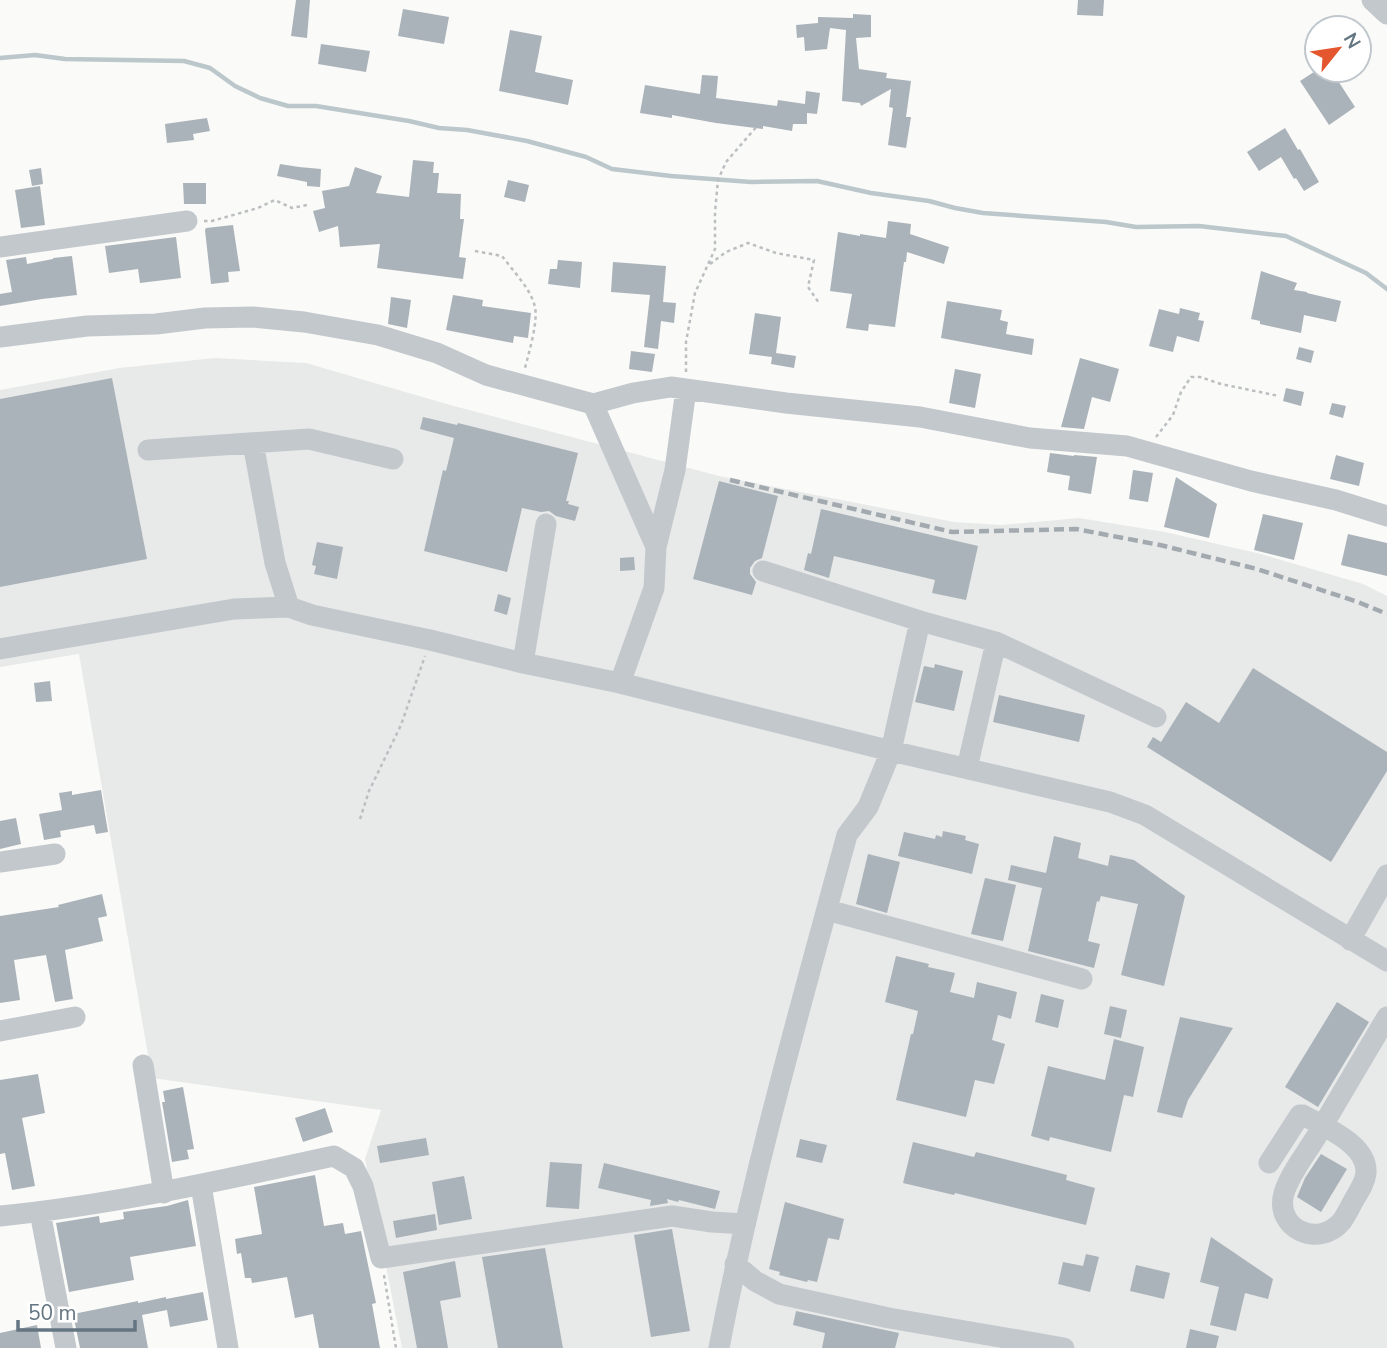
<svg xmlns="http://www.w3.org/2000/svg" width="1387" height="1348" viewBox="0 0 1387 1348" font-family="'Nunito Sans',sans-serif">
<rect width="100%" height="100%" fill="#fafaf8"/>
<path fill="#e8e9e9" d="M 215,358 L 306,363 L 450,405 L 719,476 L 954,522 L 1001,525 L 1079,518 L 1165,532 L 1261,554 L 1363,584 L 1387,596 L 1387,1348 L 402,1348 L 365,1159 L 381,1110 L 152,1078 L 79,654 L 0,667 L 0,390 L 119,368 Z"/>
<g fill="none" stroke-linecap="round" stroke-linejoin="round">
<path stroke="#bbc7cb" stroke-width="4.5" d="M 0,58 L 35,55 L 65,59 L 184,61 L 210,68 L 235,86 L 260,98 L 288,106 L 316,106 L 409,121 L 439,128 L 467,130 L 527,141 L 586,157 L 612,169 L 671,176 L 751,182 L 817,181 L 871,193 L 929,201 L 955,208 L 983,213 L 1106,222 L 1136,227 L 1199,226 L 1286,236 L 1366,273 L 1387,289"/>
</g>
<path fill="#aab3b9" d="M 296,0 L 310,0 L 307,38 L 291,36 Z
M 1078,0 L 1104,0 L 1103,16 L 1077,15 Z
M 403,9 L 449,17 L 444,44 L 398,36 Z
M 853,14 L 871,15 L 871,37 L 856,38 L 859,69 L 887,73 L 886,78 L 911,81 L 906,117 L 911,117 L 906,148 L 888,145 L 893,108 L 889,107 L 891,89 L 861,106 L 860,103 L 842,101 L 846,30 L 830,28 L 827,49 L 805,51 L 804,37 L 797,38 L 796,25 L 818,23 L 818,17 L 853,18 Z
M 510,30 L 542,36 L 535,72 L 573,80 L 568,105 L 499,91 Z
M 321,44 L 370,51 L 366,72 L 318,64 Z
M 1317,70 L 1331,70 L 1355,107 L 1329,125 L 1300,81 Z
M 702,75 L 718,76 L 716,98 L 777,106 L 778,100 L 805,104 L 806,91 L 820,93 L 817,114 L 807,113 L 807,124 L 793,124 L 792,131 L 763,126 L 763,129 L 716,123 L 672,115 L 672,118 L 640,113 L 645,85 L 700,94 Z
M 207,118 L 210,131 L 193,134 L 194,140 L 167,143 L 165,124 Z
M 1285,128 L 1298,150 L 1300,149 L 1319,182 L 1304,191 L 1296,178 L 1294,179 L 1281,157 L 1259,171 L 1247,152 Z
M 413,160 L 434,162 L 433,173 L 439,173 L 437,193 L 461,194 L 460,219 L 464,219 L 459,257 L 466,258 L 463,279 L 377,268 L 380,244 L 340,247 L 338,226 L 319,232 L 313,211 L 325,208 L 322,191 L 349,186 L 355,167 L 382,176 L 376,193 L 409,197 Z
M 280,164 L 299,167 L 321,169 L 320,187 L 307,186 L 307,182 L 277,176 Z
M 41,168 L 43,184 L 32,186 L 29,170 Z
M 508,180 L 529,185 L 525,202 L 504,197 Z
M 183,183 L 206,183 L 206,204 L 184,204 Z
M 40,186 L 45,225 L 21,228 L 15,190 Z
M 888,221 L 911,224 L 910,234 L 949,247 L 944,264 L 907,252 L 906,262 L 904,262 L 895,327 L 869,324 L 868,331 L 846,328 L 852,294 L 830,291 L 838,232 L 860,236 L 860,234 L 886,238 Z
M 233,225 L 240,271 L 228,272 L 229,282 L 211,284 L 205,230 L 206,228 Z
M 176,237 L 181,278 L 140,283 L 138,269 L 109,273 L 105,246 Z
M 72,256 L 77,295 L 42,299 L 0,306 L 0,294 L 12,292 L 6,260 L 26,257 L 27,264 L 53,259 L 53,258 Z
M 558,260 L 582,262 L 580,288 L 548,284 L 550,269 L 557,269 Z
M 613,262 L 666,266 L 663,302 L 676,303 L 674,323 L 661,321 L 658,349 L 644,347 L 650,295 L 611,292 Z
M 1261,271 L 1297,283 L 1294,290 L 1307,292 L 1307,293 L 1341,301 L 1336,322 L 1304,315 L 1301,333 L 1260,324 L 1260,321 L 1251,319 Z
M 453,295 L 483,300 L 482,306 L 531,313 L 528,338 L 514,336 L 513,343 L 446,330 Z
M 391,297 L 411,300 L 407,328 L 388,324 Z
M 947,301 L 1002,310 L 1000,320 L 1008,322 L 1006,334 L 1034,339 L 1032,355 L 941,338 Z
M 1180,308 L 1200,313 L 1198,320 L 1204,321 L 1199,342 L 1177,336 L 1173,352 L 1149,346 L 1159,309 L 1179,314 Z
M 755,313 L 781,317 L 776,353 L 796,356 L 794,368 L 771,364 L 772,357 L 749,354 Z
M 1299,347 L 1314,351 L 1311,363 L 1296,359 Z
M 631,351 L 655,354 L 652,372 L 629,369 Z
M 1080,358 L 1119,369 L 1110,402 L 1092,397 L 1084,429 L 1061,427 Z
M 955,369 L 981,374 L 975,408 L 949,403 Z
M 112,378 L 147,559 L 0,587 L 0,399 Z
M 1286,388 L 1304,392 L 1301,406 L 1283,401 Z
M 1332,403 L 1346,406 L 1343,418 L 1329,414 Z
M 423,417 L 457,425 L 458,423 L 578,453 L 566,501 L 569,501 L 568,504 L 579,507 L 575,521 L 556,516 L 549,511 L 541,512 L 522,508 L 507,572 L 424,551 L 443,470 L 446,471 L 454,438 L 420,429 Z
M 1050,453 L 1074,456 L 1074,455 L 1097,457 L 1091,494 L 1068,490 L 1070,476 L 1047,472 Z
M 1336,455 L 1364,463 L 1359,486 L 1330,479 Z
M 1133,470 L 1153,473 L 1148,502 L 1129,499 Z
M 1176,477 L 1217,504 L 1209,538 L 1164,527 Z
M 719,481 L 778,496 L 762,558 L 755,561 L 750,568 L 750,574 L 756,582 L 752,595 L 693,579 Z
M 821,509 L 978,546 L 966,600 L 932,593 L 935,580 L 834,556 L 829,578 L 804,570 L 808,553 L 811,554 Z
M 1263,514 L 1303,523 L 1294,560 L 1254,550 Z
M 1348,534 L 1387,543 L 1387,576 L 1341,565 Z
M 317,542 L 343,547 L 337,579 L 314,574 L 316,566 L 312,565 Z
M 634,557 L 635,570 L 620,571 L 620,558 Z
M 498,594 L 511,598 L 507,615 L 494,611 Z
M 935,664 L 963,671 L 954,711 L 915,702 L 924,666 L 934,668 Z
M 1253,668 L 1387,752 L 1387,771 L 1331,862 L 1147,747 L 1153,737 L 1161,742 L 1186,702 L 1219,723 Z
M 50,681 L 52,701 L 36,702 L 34,683 Z
M 999,695 L 1085,715 L 1079,742 L 993,722 Z
M 101,790 L 108,832 L 96,834 L 94,825 L 60,831 L 61,837 L 44,840 L 39,814 L 62,810 L 59,793 L 72,791 L 72,795 Z
M 16,818 L 21,844 L 0,849 L 0,821 Z
M 943,831 L 966,836 L 965,840 L 979,844 L 972,874 L 898,856 L 904,832 L 935,839 L 936,835 L 942,837 Z
M 1054,836 L 1081,843 L 1078,858 L 1108,866 L 1110,855 L 1134,860 L 1185,896 L 1164,986 L 1121,975 L 1138,904 L 1101,896 L 1099,902 L 1097,901 L 1088,941 L 1100,944 L 1094,968 L 1028,951 L 1042,888 L 1008,880 L 1011,865 L 1046,873 Z
M 868,854 L 900,862 L 887,913 L 856,904 Z
M 985,878 L 1016,885 L 1003,941 L 971,934 Z
M 102,894 L 107,916 L 98,918 L 103,941 L 65,950 L 73,999 L 55,1002 L 46,955 L 14,960 L 20,1000 L 0,1003 L 0,916 L 59,907 L 58,905 Z
M 896,956 L 929,964 L 928,967 L 955,973 L 950,992 L 974,998 L 977,982 L 1017,992 L 1011,1019 L 998,1015 L 992,1040 L 1005,1044 L 994,1084 L 975,1080 L 966,1117 L 896,1100 L 911,1034 L 913,1034 L 918,1011 L 885,1002 Z
M 1041,994 L 1064,1000 L 1058,1028 L 1035,1022 Z
M 1337,1002 L 1369,1022 L 1318,1107 L 1285,1087 Z
M 1110,1006 L 1127,1010 L 1121,1038 L 1104,1034 Z
M 1180,1017 L 1233,1028 L 1188,1100 L 1182,1118 L 1157,1112 Z
M 1114,1039 L 1144,1047 L 1133,1097 L 1124,1095 L 1111,1152 L 1050,1137 L 1049,1141 L 1031,1136 L 1048,1066 L 1105,1080 Z
M 38,1074 L 45,1113 L 22,1118 L 35,1186 L 12,1190 L 5,1153 L 0,1154 L 0,1080 Z
M 183,1087 L 194,1149 L 187,1150 L 189,1159 L 172,1162 L 162,1102 L 165,1102 L 163,1091 Z
M 325,1108 L 333,1132 L 303,1142 L 295,1118 Z
M 426,1138 L 429,1155 L 380,1163 L 377,1146 Z
M 800,1139 L 827,1145 L 822,1163 L 796,1157 Z
M 913,1142 L 974,1157 L 976,1152 L 1067,1175 L 1066,1180 L 1095,1188 L 1086,1225 L 955,1193 L 954,1195 L 903,1183 Z
M 1321,1154 L 1347,1169 L 1321,1212 L 1297,1197 L 1305,1178 Z
M 550,1162 L 582,1164 L 579,1209 L 546,1207 Z
M 604,1163 L 720,1191 L 715,1209 L 679,1200 L 678,1202 L 667,1199 L 668,1203 L 650,1206 L 651,1200 L 598,1188 Z
M 315,1175 L 324,1226 L 343,1223 L 345,1234 L 361,1231 L 376,1303 L 372,1304 L 380,1348 L 319,1348 L 313,1314 L 295,1318 L 287,1277 L 252,1283 L 251,1278 L 245,1278 L 241,1253 L 237,1254 L 235,1239 L 262,1234 L 254,1187 Z
M 464,1176 L 472,1219 L 439,1225 L 432,1182 Z
M 188,1200 L 196,1246 L 130,1257 L 134,1280 L 69,1292 L 56,1223 L 99,1216 L 100,1223 L 124,1219 L 123,1212 L 167,1206 Z
M 785,1202 L 844,1219 L 839,1240 L 828,1238 L 817,1282 L 808,1280 L 807,1282 L 779,1275 L 780,1272 L 769,1269 Z
M 435,1214 L 437,1230 L 396,1238 L 393,1221 Z
M 672,1229 L 690,1331 L 651,1337 L 634,1235 Z
M 1211,1237 L 1273,1279 L 1268,1299 L 1245,1293 L 1236,1331 L 1210,1325 L 1219,1287 L 1200,1282 Z
M 545,1248 L 563,1348 L 498,1348 L 482,1257 Z
M 1086,1254 L 1099,1257 L 1090,1292 L 1058,1284 L 1063,1262 L 1083,1266 Z
M 455,1261 L 461,1297 L 440,1301 L 448,1348 L 417,1348 L 403,1272 Z
M 1136,1265 L 1170,1273 L 1164,1299 L 1130,1291 Z
M 203,1292 L 208,1320 L 170,1327 L 167,1310 L 142,1315 L 148,1348 L 80,1348 L 73,1314 L 138,1301 L 138,1303 L 166,1297 L 166,1299 Z
M 796,1311 L 899,1333 L 895,1348 L 822,1348 L 825,1333 L 793,1325 Z
M 37,1325 L 41,1348 L 0,1348 L 0,1333 Z
M 1190,1329 L 1219,1336 L 1216,1348 L 1186,1348 Z"/>
<g fill="none" stroke-linecap="round" stroke-linejoin="round">
<path stroke="#bbbfc2" stroke-width="2.5" stroke-dasharray="3.5 3.5" stroke-linecap="butt" d="M 204,221 L 212,221 L 258,208 L 275,200 L 292,208 L 307,205
M 475,251 L 502,256 C 513,271 531,289 535,307 C 538,323 529,352 525,368
M 710,264 L 726,252 L 748,243 L 776,253 L 814,260 L 808,287 L 819,303
M 686,372 L 686,342 L 695,293 L 715,249 L 715,212 L 718,180 L 726,162 L 758,125
M 1156,437 L 1173,415 L 1181,392 L 1191,377 L 1200,377 L 1221,384 L 1279,396
M 360,819 L 369,791 L 401,725 L 425,656
M 384,1275 L 396,1348"/>
<path stroke="#c3c8cc" stroke-width="21" d="M 1372,0 L 1387,14
M 0,247 L 187,221
M 0,337 L 87,326 L 156,324 L 205,318 L 253,317 L 304,322 L 378,335 L 437,353 L 486,375 L 593,404 L 633,393 L 671,387 L 786,403 L 920,417 L 1030,438 L 1127,446 L 1251,481 L 1336,500 L 1387,516
M 593,404 L 656,547
M 253,443 L 275,563 L 289,607
M 148,450 L 309,439 L 393,459
M 763,571 L 920,621 L 996,642 L 1156,717
M 0,649 L 234,609 L 289,607 L 312,615 L 430,640 L 523,663 L 620,683 L 891,751 L 1110,802 L 1145,815 L 1387,961
M 523,663 L 546,524
M 620,683 L 654,588 L 656,547 L 675,470 L 686,389
M 967,768 L 996,642
M 0,862 L 55,854
M 827,910 L 1082,979
M 1350,940 L 1387,875
M 0,1031 L 75,1017
M 143,1065 L 164,1193
M 1269,1163 L 1300,1115 L 1303,1115 C 1324,1127 1368,1144 1366,1173 C 1365,1182 1360,1190 1355,1198 C 1351,1205 1347,1214 1342,1221 C 1319,1249 1274,1229 1284,1193 C 1290,1174 1305,1155 1316,1137 C 1340,1097 1363,1057 1387,1017
M 201,1185 L 228,1348
M 40,1212 L 66,1348
M 0,1216 C 113,1205 223,1180 334,1156 L 354,1168 L 363,1186 L 381,1258 L 672,1216 L 712,1222 L 745,1224
M 735,1264 L 755,1281 L 779,1294 L 889,1318 L 1064,1348
M 719,1348 C 752,1175 801,1005 847,835 L 868,807 L 891,751 L 920,621"/>
<path stroke="#a2aab0" stroke-width="4.5" stroke-dasharray="10 5" stroke-linecap="butt" d="M 730,480 L 952,532 L 1076,529 L 1160,545 L 1257,569 L 1358,602 L 1387,614"/>
</g>
<g transform="translate(1338 49) rotate(60)"><circle r="33" fill="#ffffff" stroke="#c1c8cd" stroke-width="2"/>
<path d="M0-5L12 26L0 18L-12 26Z" fill="#e4572e"/>
<text y="-10" font-size="19" font-weight="bold" text-anchor="middle" fill="#657683">N</text>
</g>
<path d="M18 1320v10h117v-10" fill="none" stroke="#657683" stroke-width="3.5"/>
<text x="28" y="1320" font-size="21" fill="#657683" stroke="#ffffff" stroke-width="5" paint-order="stroke">50 m</text>
</svg>
